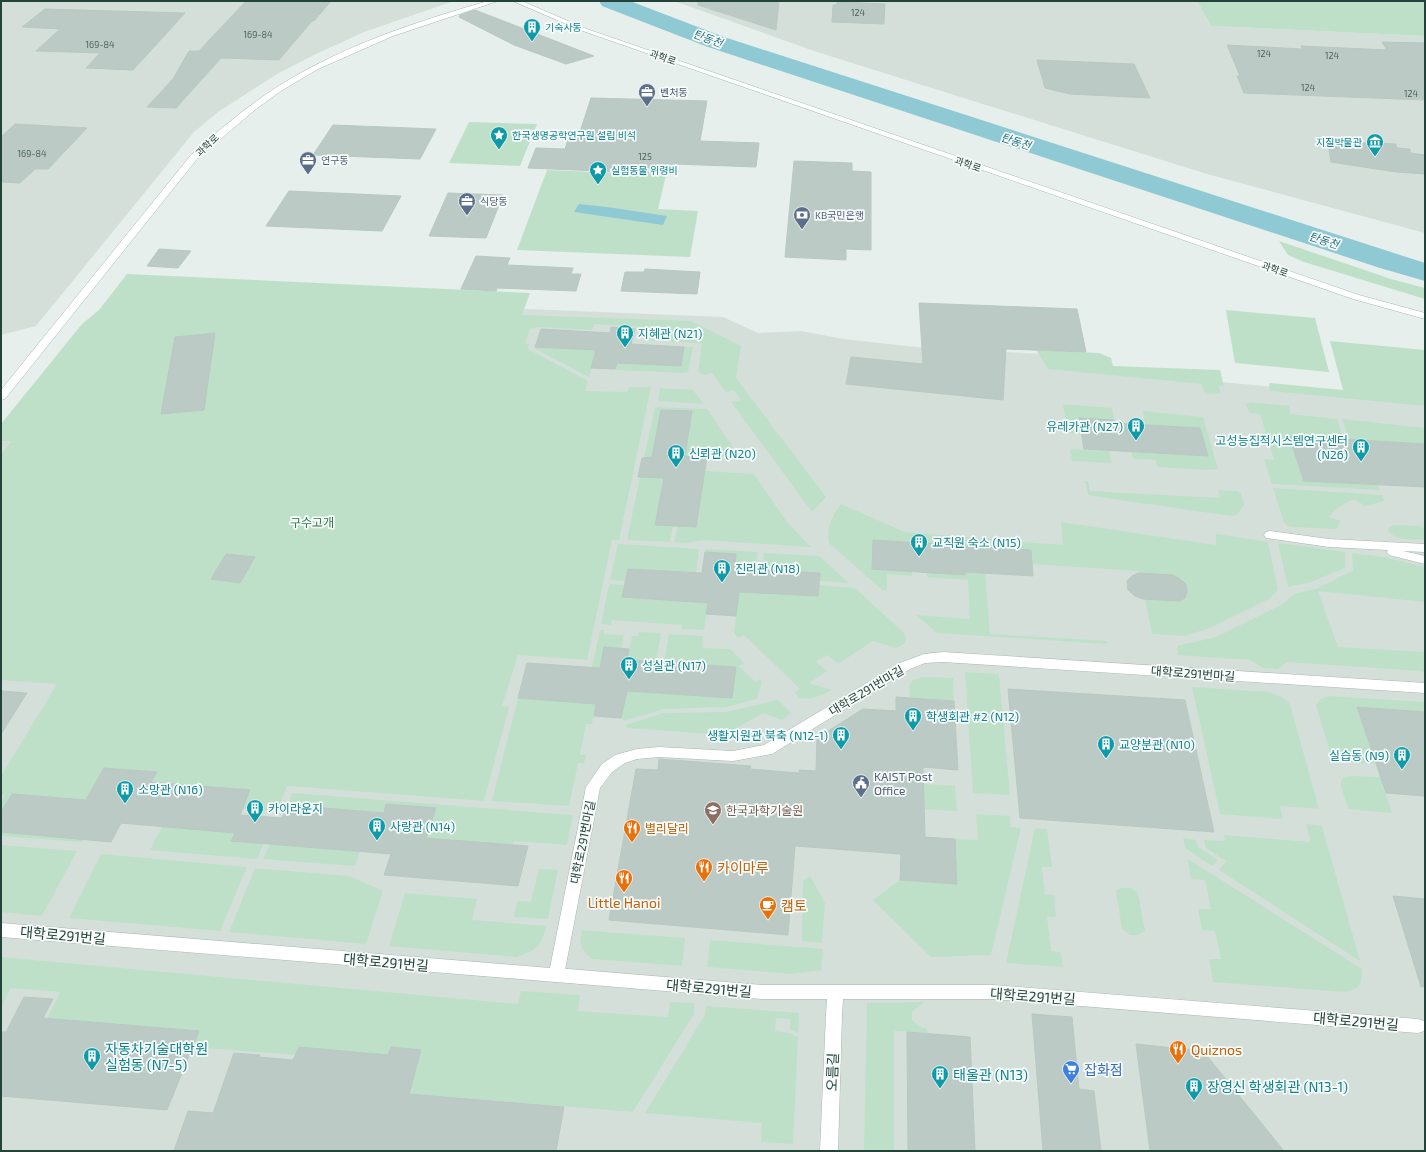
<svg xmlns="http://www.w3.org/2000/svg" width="1426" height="1152" viewBox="0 0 1426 1152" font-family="'Exo 2','Noto Sans KR',sans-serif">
<rect width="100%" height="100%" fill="#e6efeb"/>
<path fill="#d4dfda" d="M 1,1 L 454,1 L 364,32 L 314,55 L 277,74 L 218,112 L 194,132 L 36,326 L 1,335 Z
M 674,1 L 1197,1 L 1211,26 L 1425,36 L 1425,233 L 1207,174 L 817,52 Z
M 527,309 L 723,317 L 758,333 L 801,331 L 843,339 L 916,347 L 1079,356 L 1083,369 L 1425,401 L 1425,1151 L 1,1151 L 1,441 L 12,441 L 488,315 Z"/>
<path fill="#bfe0c8" d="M 1197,1 L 1425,1 L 1425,36 L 1211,26 Z
M 469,122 L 537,124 L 520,166 L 449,163 Z
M 547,170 L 666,175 L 658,209 L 698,211 L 690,257 L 517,250 Z
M 1279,241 L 1391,279 L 1425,288 L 1425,299 L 1304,262 L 1288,255 Z
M 127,274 L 530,293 L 522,315 L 691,321 L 741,346 L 736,378 L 826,497 L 812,512 L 731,402 L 741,400 L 734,390 L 726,392 L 712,373 L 703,375 L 698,372 L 702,343 L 646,340 L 649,327 L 594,324 L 592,330 L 539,327 L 530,329 L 525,343 L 529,344 L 528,349 L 588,381 L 585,391 L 627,392 L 629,387 L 651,387 L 619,540 L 612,540 L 587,660 L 518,655 L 502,706 L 509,707 L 484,801 L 287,786 L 277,811 L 242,809 L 250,790 L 151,782 L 156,772 L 104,768 L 86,800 L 12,794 L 1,812 L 1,802 L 5,795 L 1,795 L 1,776 L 57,684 L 1,680 L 1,455 L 11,441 L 1,441 L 1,424 L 82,324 L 99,310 Z
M 1226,310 L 1315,318 L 1329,372 L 1235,363 Z
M 1330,341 L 1425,350 L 1425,406 L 1270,391 L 1269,383 L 1343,390 Z
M 535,347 L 596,350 L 589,377 L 534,348 Z
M 684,347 L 693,347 L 688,372 L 684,373 L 615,370 L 617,363 L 681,366 Z
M 1036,350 L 1099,353 L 1111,358 L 1113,366 L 1220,370 L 1224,386 L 1219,386 L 1220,393 C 1215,395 1207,394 1203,391 L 1202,384 L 1048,369 Z
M 660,388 L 693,390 L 704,404 L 658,401 Z
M 1251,402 L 1289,406 L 1290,414 L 1337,419 L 1344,439 L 1289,436 L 1304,480 L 1378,485 L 1380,490 L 1272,484 L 1264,459 L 1274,460 L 1260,414 L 1249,413 L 1246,404 Z
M 1063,404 L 1112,408 L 1114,420 L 1080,418 L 1082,434 L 1068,433 Z
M 655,407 L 707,409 L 738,454 L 738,458 L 685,455 L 692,412 L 662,410 L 652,458 L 644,458 Z
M 1143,411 L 1203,417 L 1218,469 L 1209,470 L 1157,467 L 1156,460 L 1133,459 L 1131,452 L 1208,456 L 1200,428 L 1145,425 Z
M 1342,419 L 1425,428 L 1425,444 L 1349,440 Z
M 1070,449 L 1109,451 L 1112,463 L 1072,461 Z
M 705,471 L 754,474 L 787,522 L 811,547 L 703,540 L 685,543 L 674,542 L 678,526 Z
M 640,477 L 664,478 L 655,524 L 673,526 L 670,542 L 627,540 Z
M 1085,481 L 1088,481 L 1090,491 L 1220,498 L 1218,490 L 1238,491 L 1241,494 L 1244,505 L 1237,515 L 1231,516 L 1092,496 L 1088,494 Z
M 1273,488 L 1382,495 L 1385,501 L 1365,506 L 1354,499 C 1345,503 1336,508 1329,517 L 1340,521 L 1337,529 L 1293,527 L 1288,526 L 1284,523 Z
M 841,504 L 905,532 L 1063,545 L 1061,522 L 1216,545 L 1216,534 L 1268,542 L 1278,590 L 1269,599 L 1210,628 L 1184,636 L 1152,634 L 1139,571 L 1032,564 L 1031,550 L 985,573 L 990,634 L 1107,641 L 1107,644 L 937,633 L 916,615 L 970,619 L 968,580 L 927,577 L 927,572 L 965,575 L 964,546 L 873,540 L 872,569 L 912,571 L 912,576 L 887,574 L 887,590 L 882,590 L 829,543 C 826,527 832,517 841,504 Z
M 1395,525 L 1419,526 L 1425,528 L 1425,540 C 1412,539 1397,541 1388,531 L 1389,527 Z
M 1278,543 L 1345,552 L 1345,568 L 1311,582 L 1288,587 Z
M 618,544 L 699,549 L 696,573 L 628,569 L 625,581 L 610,580 Z
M 706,549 L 758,552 L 756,569 L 735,568 L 736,554 L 705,552 Z
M 764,553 L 819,556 L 849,583 L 819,581 L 763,570 Z
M 1352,553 L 1384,557 L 1425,567 L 1425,602 L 1318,591 L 1338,647 L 1425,652 L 1425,673 L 1421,671 L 1287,662 L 1278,669 L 1263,668 L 1250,660 L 1178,655 L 1177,646 L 1216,637 L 1281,605 L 1294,594 L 1318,588 L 1353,570 Z
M 609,584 L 624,585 L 622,597 L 708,603 L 704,630 L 682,629 L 682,625 L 612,620 L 611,625 L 601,624 Z
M 819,585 L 855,588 L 904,633 L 906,639 L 904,644 L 896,648 L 873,641 L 838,664 L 827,655 L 816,662 L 827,671 L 809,683 L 832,690 C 820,696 812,700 799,698 L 795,692 L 800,689 L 744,635 L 739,638 L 734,633 L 739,592 L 818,596 Z
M 600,630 L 604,630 L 604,634 L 624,635 L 621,649 L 600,668 L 592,667 Z
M 639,632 L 661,633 L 656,662 L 627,660 L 632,636 L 638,636 Z
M 669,634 L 703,636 L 702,648 L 730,649 L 744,663 L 739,666 L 755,682 L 760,679 L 762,682 L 757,699 L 726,707 L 664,709 L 624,721 L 621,718 L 627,691 L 732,698 L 736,667 L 664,662 Z
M 965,672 L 999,674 L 1010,795 L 973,793 Z
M 923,677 L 953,678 L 954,701 L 910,698 L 909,686 L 913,680 Z
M 1192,687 L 1269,692 L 1282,697 L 1290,704 L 1319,809 L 1280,806 L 1283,819 L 1220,814 Z
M 1329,696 L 1425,702 L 1425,712 L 1357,707 L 1376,764 L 1347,762 L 1330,752 L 1316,705 L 1320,699 Z
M 518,698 L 596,704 L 592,724 L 586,724 L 580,755 L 586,755 L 584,763 L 578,763 L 569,806 L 492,801 Z
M 778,700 L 791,713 L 782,720 L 763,713 L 724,735 L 627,728 L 625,725 L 664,713 L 726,712 Z
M 1352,776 L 1380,777 L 1392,813 L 1348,809 L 1341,786 L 1341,781 L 1344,777 Z
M 924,784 L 955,786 L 957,811 L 924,809 Z
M 292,793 L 573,815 L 567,845 L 514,841 L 513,845 L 426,838 L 435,808 L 387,804 L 384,813 L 288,805 Z
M 976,814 L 1010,816 L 1011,827 L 1021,828 L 991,955 L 931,957 L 873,900 L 955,839 L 978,840 Z
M 1306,824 L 1322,826 L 1360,961 L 1219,870 L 1226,861 L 1206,848 L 1204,840 L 1225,841 L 1224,835 L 1311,842 Z
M 162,827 L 235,832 L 231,840 L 264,843 L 257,859 L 150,850 Z
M 1035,828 L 1047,829 L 1052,867 L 1042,867 L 1045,894 L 1054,895 L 1056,917 L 1047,917 L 1051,951 L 1061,952 L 1063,967 L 1006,963 Z
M 1,832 L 84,839 L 83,842 L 1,836 Z
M 1183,838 L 1196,840 L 1198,847 L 1218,860 L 1212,866 L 1185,848 Z
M 270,844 L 360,851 L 355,866 L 263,859 Z
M 1,845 L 77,851 L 42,916 L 1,912 Z
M 101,854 L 247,867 L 220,931 L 69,918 Z
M 1188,859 L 1362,969 C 1362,985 1360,989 1345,992 L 1213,982 L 1209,959 L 1221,959 L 1215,931 L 1202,930 L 1198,909 L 1211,909 L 1205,880 L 1191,879 Z
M 255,868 L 349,876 L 383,891 L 366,944 L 229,932 Z
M 539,869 L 558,870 L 548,919 L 514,917 L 517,901 L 531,902 Z
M 810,876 L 825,903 L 822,943 L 802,941 L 803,881 Z
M 1122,888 L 1131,888 L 1138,893 L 1145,931 L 1138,935 L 1130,935 L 1122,929 L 1116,891 Z
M 405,893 L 477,899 L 472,920 L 546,926 C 542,946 536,951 516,957 L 389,946 Z
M 582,930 L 685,938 L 682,966 L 592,959 C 580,948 579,946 582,930 Z
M 710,940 L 823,949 L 821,970 L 791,974 L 707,967 Z
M 1,957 L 518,1004 L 521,991 L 580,995 L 578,1011 L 668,1017 L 670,1002 L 694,1003 L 694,1014 L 633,1112 L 403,1093 L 409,1065 L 417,1066 L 421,1050 L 391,1047 L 388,1058 L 372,1054 L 299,1047 L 295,1055 L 192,1047 L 47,1019 L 60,992 L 11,988 L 1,1008 Z
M 924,1002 L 912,1012 L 912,1020 L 919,1026 L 927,1029 L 928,1033 L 894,1031 L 894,1151 L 864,1150 L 867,1003 Z
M 706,1006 L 799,1013 L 798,1033 L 790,1029 L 790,1019 L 776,1018 L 775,1031 L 789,1033 L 798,1037 L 793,1144 L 761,1142 L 762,1123 L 645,1113 L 705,1015 Z"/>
<path fill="#8ec9d4" d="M 579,204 L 607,207 L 667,216 L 663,225 L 574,212 Z"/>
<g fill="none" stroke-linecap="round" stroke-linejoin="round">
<path fill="#8ec9d4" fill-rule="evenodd" d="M 599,1 L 630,1 L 724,37 L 1425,263 L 1425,281 L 1380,268 L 708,47 L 602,6 Z"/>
</g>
<path fill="#bbcac4" stroke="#b8c9c2" d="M 246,1 L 331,1 L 314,21 L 312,21 L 279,60 L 221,58 L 176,108 L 147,107 L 173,79 L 189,51 L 199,51 Z
M 698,1 L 779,1 L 776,30 L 698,5 Z
M 837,2 L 885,4 L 884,24 L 832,22 L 833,5 L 837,5 Z
M 45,9 L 185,13 L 133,70 L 86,68 L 100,53 L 36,51 L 60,29 L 22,27 Z
M 475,10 L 594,56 L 566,64 L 514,45 L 459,17 L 460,15 Z
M 1382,42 L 1425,43 L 1425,100 L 1244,93 L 1237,76 L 1240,76 L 1227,45 L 1303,49 L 1301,46 L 1387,50 Z
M 1037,60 L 1134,64 L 1150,98 L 1070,94 L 1045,88 Z
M 591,98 L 707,101 L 700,141 L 759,143 L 756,167 L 674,164 L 672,174 L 528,168 L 536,148 L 565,149 L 571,131 L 580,132 Z
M 15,124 L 87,128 L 48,169 L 35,169 L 20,183 L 1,182 L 1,137 Z
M 333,125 L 436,129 L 420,159 L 313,155 Z
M 1345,142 L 1396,144 L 1397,148 L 1410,149 L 1410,153 L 1425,155 L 1425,174 L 1396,172 L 1331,162 L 1328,143 L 1344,144 Z
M 794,161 L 852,163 L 852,171 L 871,172 L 871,250 L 846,249 L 846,260 L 785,257 Z
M 289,191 L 401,196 L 382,231 L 266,226 Z
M 448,193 L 503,195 L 486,238 L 429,236 Z
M 159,249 L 191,251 L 178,268 L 147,266 Z
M 476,256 L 510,258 L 507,265 L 573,268 L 571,274 L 581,274 L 576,291 L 497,288 L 496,291 L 461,289 Z
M 645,269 L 700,272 L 697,294 L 621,291 L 625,272 L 644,272 Z
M 919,303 L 1077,309 L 1086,352 L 1006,349 L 1003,400 L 846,384 L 851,357 L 923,364 Z
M 611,327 L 635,329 L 631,344 L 684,347 L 681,366 L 617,363 L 615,369 L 591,368 L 596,350 L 535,347 L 541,329 L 610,333 Z
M 215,333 L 204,410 L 161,414 L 175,337 Z
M 661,410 L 692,411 L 685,456 L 707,457 L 696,527 L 655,525 L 664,478 L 638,477 L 642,458 L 652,457 Z
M 1079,418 L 1114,420 L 1115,423 L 1200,428 L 1208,456 L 1084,449 Z
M 1289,436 L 1425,444 L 1425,487 L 1304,481 Z
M 873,540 L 1031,550 L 1033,576 L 965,572 L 965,575 L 872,569 Z
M 705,552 L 736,554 L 735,568 L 820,573 L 818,596 L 739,592 L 736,616 L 706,614 L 708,603 L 622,597 L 628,569 L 702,573 Z
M 226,554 L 255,557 L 240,583 L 211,579 Z
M 1138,573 L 1173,575 L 1180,579 L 1186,584 L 1187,592 L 1185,598 L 1179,601 L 1143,599 L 1135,596 L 1128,590 L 1127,581 L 1132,576 Z
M 604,647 L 629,649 L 627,660 L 736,667 L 732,698 L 627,691 L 621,718 L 594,716 L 596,704 L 518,698 L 527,663 L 600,668 Z
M 1008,689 L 1185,700 L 1214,832 L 1020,818 Z
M 1,691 L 27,693 L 1,734 Z
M 896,697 L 954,701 L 958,770 L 923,767 L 925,837 L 955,839 L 957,884 L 900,880 L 901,854 L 795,846 L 788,935 L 609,920 L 636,769 L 658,770 L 659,759 L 751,766 L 750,769 L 799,773 L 799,770 L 816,771 L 817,738 L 863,709 L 896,711 Z
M 1357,707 L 1425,712 L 1425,796 L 1386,793 Z
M 104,768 L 157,772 L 151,782 L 250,790 L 240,815 L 282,818 L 288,805 L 384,813 L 386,804 L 436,808 L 426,838 L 528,846 L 518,886 L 384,875 L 391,854 L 231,841 L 235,833 L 121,823 L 111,842 L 1,832 L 1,812 L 12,794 L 86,800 Z
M 1393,896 L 1425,899 L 1425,986 L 1421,987 Z
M 24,997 L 53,999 L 43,1018 L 199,1031 L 167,1110 L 1,1096 L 1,1032 L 6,1032 Z
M 1032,1014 L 1072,1017 L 1079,1089 L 1094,1091 L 1101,1151 L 1043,1151 Z
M 907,1032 L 970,1037 L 975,1151 L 908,1151 Z
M 1136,1044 L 1203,1051 L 1284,1151 L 1150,1151 Z
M 299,1047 L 388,1055 L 391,1047 L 421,1050 L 409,1094 L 564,1107 L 556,1151 L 174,1151 L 188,1111 L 213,1113 L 234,1053 L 260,1055 L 259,1057 L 293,1060 Z"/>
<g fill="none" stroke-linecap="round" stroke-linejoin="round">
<g stroke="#a8b8b2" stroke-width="1">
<path id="pedestrian" d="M 556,968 L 762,985 L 993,985 L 1418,1019 L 1424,1021 L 1425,1024 L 1424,1031 L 1418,1033 L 993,999 L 843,999 L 842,1015 L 840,1020 L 834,1022 L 828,1020 L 826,1015 L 827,999 L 762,999 L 556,982 L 550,980 L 548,975 L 550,970 Z"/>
</g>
<g stroke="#a8b8b2" stroke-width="1">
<path id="minor" d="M 1270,531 L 1329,539 L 1425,544 L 1425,552 L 1403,551 L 1425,556 L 1425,564 L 1389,555 L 1387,552 L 1388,550 L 1329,547 L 1266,538 L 1264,535 L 1266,532 Z
M 943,652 L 1425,683 L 1425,693 L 943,662 L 925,663 L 910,669 L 772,754 L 733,761 L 659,757 L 637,759 L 625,763 L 612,772 L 600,788 L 564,975 L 562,980 L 556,982 L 1,937 L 1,923 L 550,968 L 586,787 L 602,764 L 615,755 L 637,749 L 659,747 L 733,751 L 764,745 L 900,663 L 924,654 Z
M 834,1008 L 840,1010 L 842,1015 L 838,1151 L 820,1151 L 826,1015 L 828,1010 Z"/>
</g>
<g stroke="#a8b8b2" stroke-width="1">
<path id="tertiary" d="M 488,1 L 498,1 L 393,36 L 318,69 L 281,91 L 256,109 L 197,159 L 5,399 L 1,400 L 1,390 L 191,155 C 218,131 246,107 277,87 C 342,46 415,22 488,1 Z"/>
</g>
<g stroke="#a4bbb3" stroke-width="1">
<path id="secondary" d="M 513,1 L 522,1 L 584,28 L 1359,295 L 1425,313 L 1425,319 L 1353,299 L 580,30 Z"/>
</g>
<use href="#pedestrian" fill="#fff" fill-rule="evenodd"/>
<use href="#minor" fill="#fff" fill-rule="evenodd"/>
<use href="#tertiary" fill="#fff" fill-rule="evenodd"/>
<use href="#secondary" fill="#fff" fill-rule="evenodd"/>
</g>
<defs>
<g id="building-pin" transform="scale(0.9)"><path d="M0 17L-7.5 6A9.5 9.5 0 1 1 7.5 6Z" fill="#0f9aa8" stroke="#f7fbf9"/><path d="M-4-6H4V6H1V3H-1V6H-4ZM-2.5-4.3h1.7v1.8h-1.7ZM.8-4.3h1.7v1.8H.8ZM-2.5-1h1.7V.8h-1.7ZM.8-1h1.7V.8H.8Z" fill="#fff"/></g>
<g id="office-pin" transform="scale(0.9)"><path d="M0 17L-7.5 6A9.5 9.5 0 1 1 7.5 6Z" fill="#5c6f8a" stroke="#f7fbf9"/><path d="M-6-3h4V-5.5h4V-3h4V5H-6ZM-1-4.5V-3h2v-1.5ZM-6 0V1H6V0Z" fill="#fff"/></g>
<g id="sight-pin" transform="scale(0.9)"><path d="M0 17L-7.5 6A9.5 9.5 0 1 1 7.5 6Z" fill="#0f9aa8" stroke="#f7fbf9"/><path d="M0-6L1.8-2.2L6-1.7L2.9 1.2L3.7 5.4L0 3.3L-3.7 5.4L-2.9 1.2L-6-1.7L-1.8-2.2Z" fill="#fff"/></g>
<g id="museum-pin" transform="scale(0.9)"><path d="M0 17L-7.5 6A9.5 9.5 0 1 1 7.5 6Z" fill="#0f9aa8" stroke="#f7fbf9"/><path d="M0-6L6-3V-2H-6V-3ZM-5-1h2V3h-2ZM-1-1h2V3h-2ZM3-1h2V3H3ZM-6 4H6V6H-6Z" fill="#fff"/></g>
<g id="bank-pin" transform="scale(0.9)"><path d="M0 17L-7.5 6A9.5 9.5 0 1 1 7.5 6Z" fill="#5c6f8a" stroke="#f7fbf9"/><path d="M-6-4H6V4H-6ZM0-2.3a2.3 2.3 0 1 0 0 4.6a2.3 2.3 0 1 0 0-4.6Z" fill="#fff"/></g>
<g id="civic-pin" transform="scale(0.9)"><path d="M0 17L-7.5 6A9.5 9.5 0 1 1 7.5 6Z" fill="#5c6f8a" stroke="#f7fbf9"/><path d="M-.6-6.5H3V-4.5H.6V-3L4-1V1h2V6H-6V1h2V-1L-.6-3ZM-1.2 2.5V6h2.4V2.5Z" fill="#fff"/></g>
<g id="university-pin" transform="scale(0.9)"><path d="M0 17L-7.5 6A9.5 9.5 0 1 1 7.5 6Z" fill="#8d6e63" stroke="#f7fbf9"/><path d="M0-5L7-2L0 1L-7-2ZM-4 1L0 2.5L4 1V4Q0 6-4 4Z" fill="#fff"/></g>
<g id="restaurant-pin" transform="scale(0.9)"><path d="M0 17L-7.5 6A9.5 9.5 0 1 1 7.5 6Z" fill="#e8710a" stroke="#f7fbf9"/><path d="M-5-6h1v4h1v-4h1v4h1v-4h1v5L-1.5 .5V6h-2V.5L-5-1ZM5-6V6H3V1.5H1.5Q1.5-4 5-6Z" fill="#fff"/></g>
<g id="cafe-pin" transform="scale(0.9)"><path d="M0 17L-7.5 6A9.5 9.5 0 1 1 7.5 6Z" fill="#e8710a" stroke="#f7fbf9"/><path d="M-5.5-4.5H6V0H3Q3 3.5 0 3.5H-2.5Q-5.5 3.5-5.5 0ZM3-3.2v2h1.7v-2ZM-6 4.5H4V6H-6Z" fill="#fff"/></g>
<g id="supermarket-pin" transform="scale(0.9)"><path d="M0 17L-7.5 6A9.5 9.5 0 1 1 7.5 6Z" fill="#3f7fe0" stroke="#f7fbf9"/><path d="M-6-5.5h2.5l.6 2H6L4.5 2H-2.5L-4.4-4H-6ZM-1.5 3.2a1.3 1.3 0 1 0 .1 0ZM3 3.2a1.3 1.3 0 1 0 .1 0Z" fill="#fff"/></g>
</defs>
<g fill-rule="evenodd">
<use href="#building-pin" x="532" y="27"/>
<use href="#office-pin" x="647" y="92"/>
<use href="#sight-pin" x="499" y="135"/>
<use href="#museum-pin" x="1375" y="142"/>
<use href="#office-pin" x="308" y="160"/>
<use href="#sight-pin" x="598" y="170"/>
<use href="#office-pin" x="467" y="201"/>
<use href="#bank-pin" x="802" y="215"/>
<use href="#building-pin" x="625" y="333"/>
<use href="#building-pin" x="1136" y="426"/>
<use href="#building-pin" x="1361" y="447"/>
<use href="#building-pin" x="676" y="453"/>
<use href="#building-pin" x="919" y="542"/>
<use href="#building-pin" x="722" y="568"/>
<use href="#building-pin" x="629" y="665"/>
<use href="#building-pin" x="913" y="716"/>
<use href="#building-pin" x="841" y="735"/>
<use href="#building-pin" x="1106" y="744"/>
<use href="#building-pin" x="1402" y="755"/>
<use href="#civic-pin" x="861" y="783"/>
<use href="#building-pin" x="125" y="789"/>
<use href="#building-pin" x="255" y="808"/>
<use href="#university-pin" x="713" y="810"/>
<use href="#building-pin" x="377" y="826"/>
<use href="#restaurant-pin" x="632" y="828"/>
<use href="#restaurant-pin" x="704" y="867"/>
<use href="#restaurant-pin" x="624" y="878"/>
<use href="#cafe-pin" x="768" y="905"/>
<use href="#restaurant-pin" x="1178" y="1049"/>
<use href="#building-pin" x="92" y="1056"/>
<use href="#supermarket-pin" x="1071" y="1069"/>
<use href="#building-pin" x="940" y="1074"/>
<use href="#building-pin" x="1194" y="1086"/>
</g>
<g text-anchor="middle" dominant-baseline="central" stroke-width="3.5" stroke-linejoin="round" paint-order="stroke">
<g font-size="9" fill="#4a645c">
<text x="858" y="12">124</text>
<text x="258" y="34">169-84</text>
<text x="100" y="44">169-84</text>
<text x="1264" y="53">124</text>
<text x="1332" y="55">124</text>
<text x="1308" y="87">124</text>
<text x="1411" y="93">124</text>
<text x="32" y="153">169-84</text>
<text x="645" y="156">125</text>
</g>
<g font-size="10" fill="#0d838f" stroke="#f7fbf9" text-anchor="start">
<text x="545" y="27">기숙사동</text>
<text x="512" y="135">한국생명공학연구원 설립 비석</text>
<text x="1362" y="142" text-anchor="end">지질박물관</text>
<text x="611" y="170">실험동물 위령비</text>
</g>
<g font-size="10" fill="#24423a" stroke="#f7fbf9">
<text transform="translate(663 57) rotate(19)">과학로</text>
<text transform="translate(207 145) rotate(-43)">과학로</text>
<text transform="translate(968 164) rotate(19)">과학로</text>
<text transform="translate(1275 269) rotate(19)">과학로</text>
</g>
<g font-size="10" fill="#4e5e75" stroke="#f7fbf9" text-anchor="start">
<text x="660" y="92">벤처동</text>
<text x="321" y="160">연구동</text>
<text x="480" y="201">식당동</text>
<text x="815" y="215">KB국민은행</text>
</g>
<g font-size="11" font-style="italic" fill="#1c6f80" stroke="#f7fbf9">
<text transform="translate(708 38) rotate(20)">탄동천</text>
<text transform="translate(1016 141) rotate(18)">탄동천</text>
<text transform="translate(1324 240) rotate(18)">탄동천</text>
</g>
<g font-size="12" fill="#0d838f" stroke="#f7fbf9" text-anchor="start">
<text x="638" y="333">지혜관 (N21)</text>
<text x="1123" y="426" text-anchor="end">유레카관 (N27)</text>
<text x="1348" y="440" text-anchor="end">고성능집적시스템연구센터<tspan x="1348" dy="14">(N26)</tspan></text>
<text x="689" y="453">신뢰관 (N20)</text>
<text x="932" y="542">교직원 숙소 (N15)</text>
<text x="735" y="568">진리관 (N18)</text>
<text x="642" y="665">성실관 (N17)</text>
<text x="926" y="716">학생회관 #2 (N12)</text>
<text x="828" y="735" text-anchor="end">생활지원관 북축 (N12-1)</text>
<text x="1119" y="744">교양분관 (N10)</text>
<text x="1389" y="755" text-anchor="end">실습동 (N9)</text>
<text x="138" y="789">소망관 (N16)</text>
<text x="268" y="808">카이라운지</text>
<text x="390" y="826">사랑관 (N14)</text>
</g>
<g font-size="12" fill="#2d7a4b" stroke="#f7fbf9">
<text x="312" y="522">구수고개</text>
</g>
<g font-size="12" fill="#24423a" stroke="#f7fbf9">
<text transform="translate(1193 673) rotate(4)">대학로291번마길</text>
<text transform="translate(866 690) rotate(-31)">대학로291번마길</text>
<text transform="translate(582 842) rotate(-79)">대학로291번마길</text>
</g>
<g font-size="12" fill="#4e5e75" stroke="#f7fbf9" text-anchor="start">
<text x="874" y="776">KAIST Post<tspan x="874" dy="14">Office</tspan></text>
</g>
<g font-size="12" fill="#785e54" stroke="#f7fbf9" text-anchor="start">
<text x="726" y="810">한국과학기술원</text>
</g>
<g font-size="12" fill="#c56008" stroke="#f7fbf9" text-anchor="start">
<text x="645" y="828">별리달리</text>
</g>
<g font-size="14" fill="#c56008" stroke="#f7fbf9" text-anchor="start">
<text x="717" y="867">카이마루</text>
<text x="624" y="902" text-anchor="middle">Little Hanoi</text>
<text x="781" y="905">캠토</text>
<text x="1191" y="1049">Quiznos</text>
</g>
<g font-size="14" fill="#24423a" stroke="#f7fbf9">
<text transform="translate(63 935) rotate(5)">대학로291번길</text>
<text transform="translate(386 962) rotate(5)">대학로291번길</text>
<text transform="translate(709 988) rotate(5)">대학로291번길</text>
<text transform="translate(1033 996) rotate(4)">대학로291번길</text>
<text transform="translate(1356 1021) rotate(5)">대학로291번길</text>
<text transform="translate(832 1072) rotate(-88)">오름길</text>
</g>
<g font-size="14" fill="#0d838f" stroke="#f7fbf9" text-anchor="start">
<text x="105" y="1048">자동차기술대학원<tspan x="105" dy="16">실험동 (N7-5)</tspan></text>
<text x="953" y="1074">태울관 (N13)</text>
<text x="1207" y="1086">장영신 학생회관 (N13-1)</text>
</g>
<g font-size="14" fill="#366cbe" stroke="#f7fbf9" text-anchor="start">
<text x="1084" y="1069">잡화점</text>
</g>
</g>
<rect width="1426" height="1152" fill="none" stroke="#24423a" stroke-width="4"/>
</svg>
